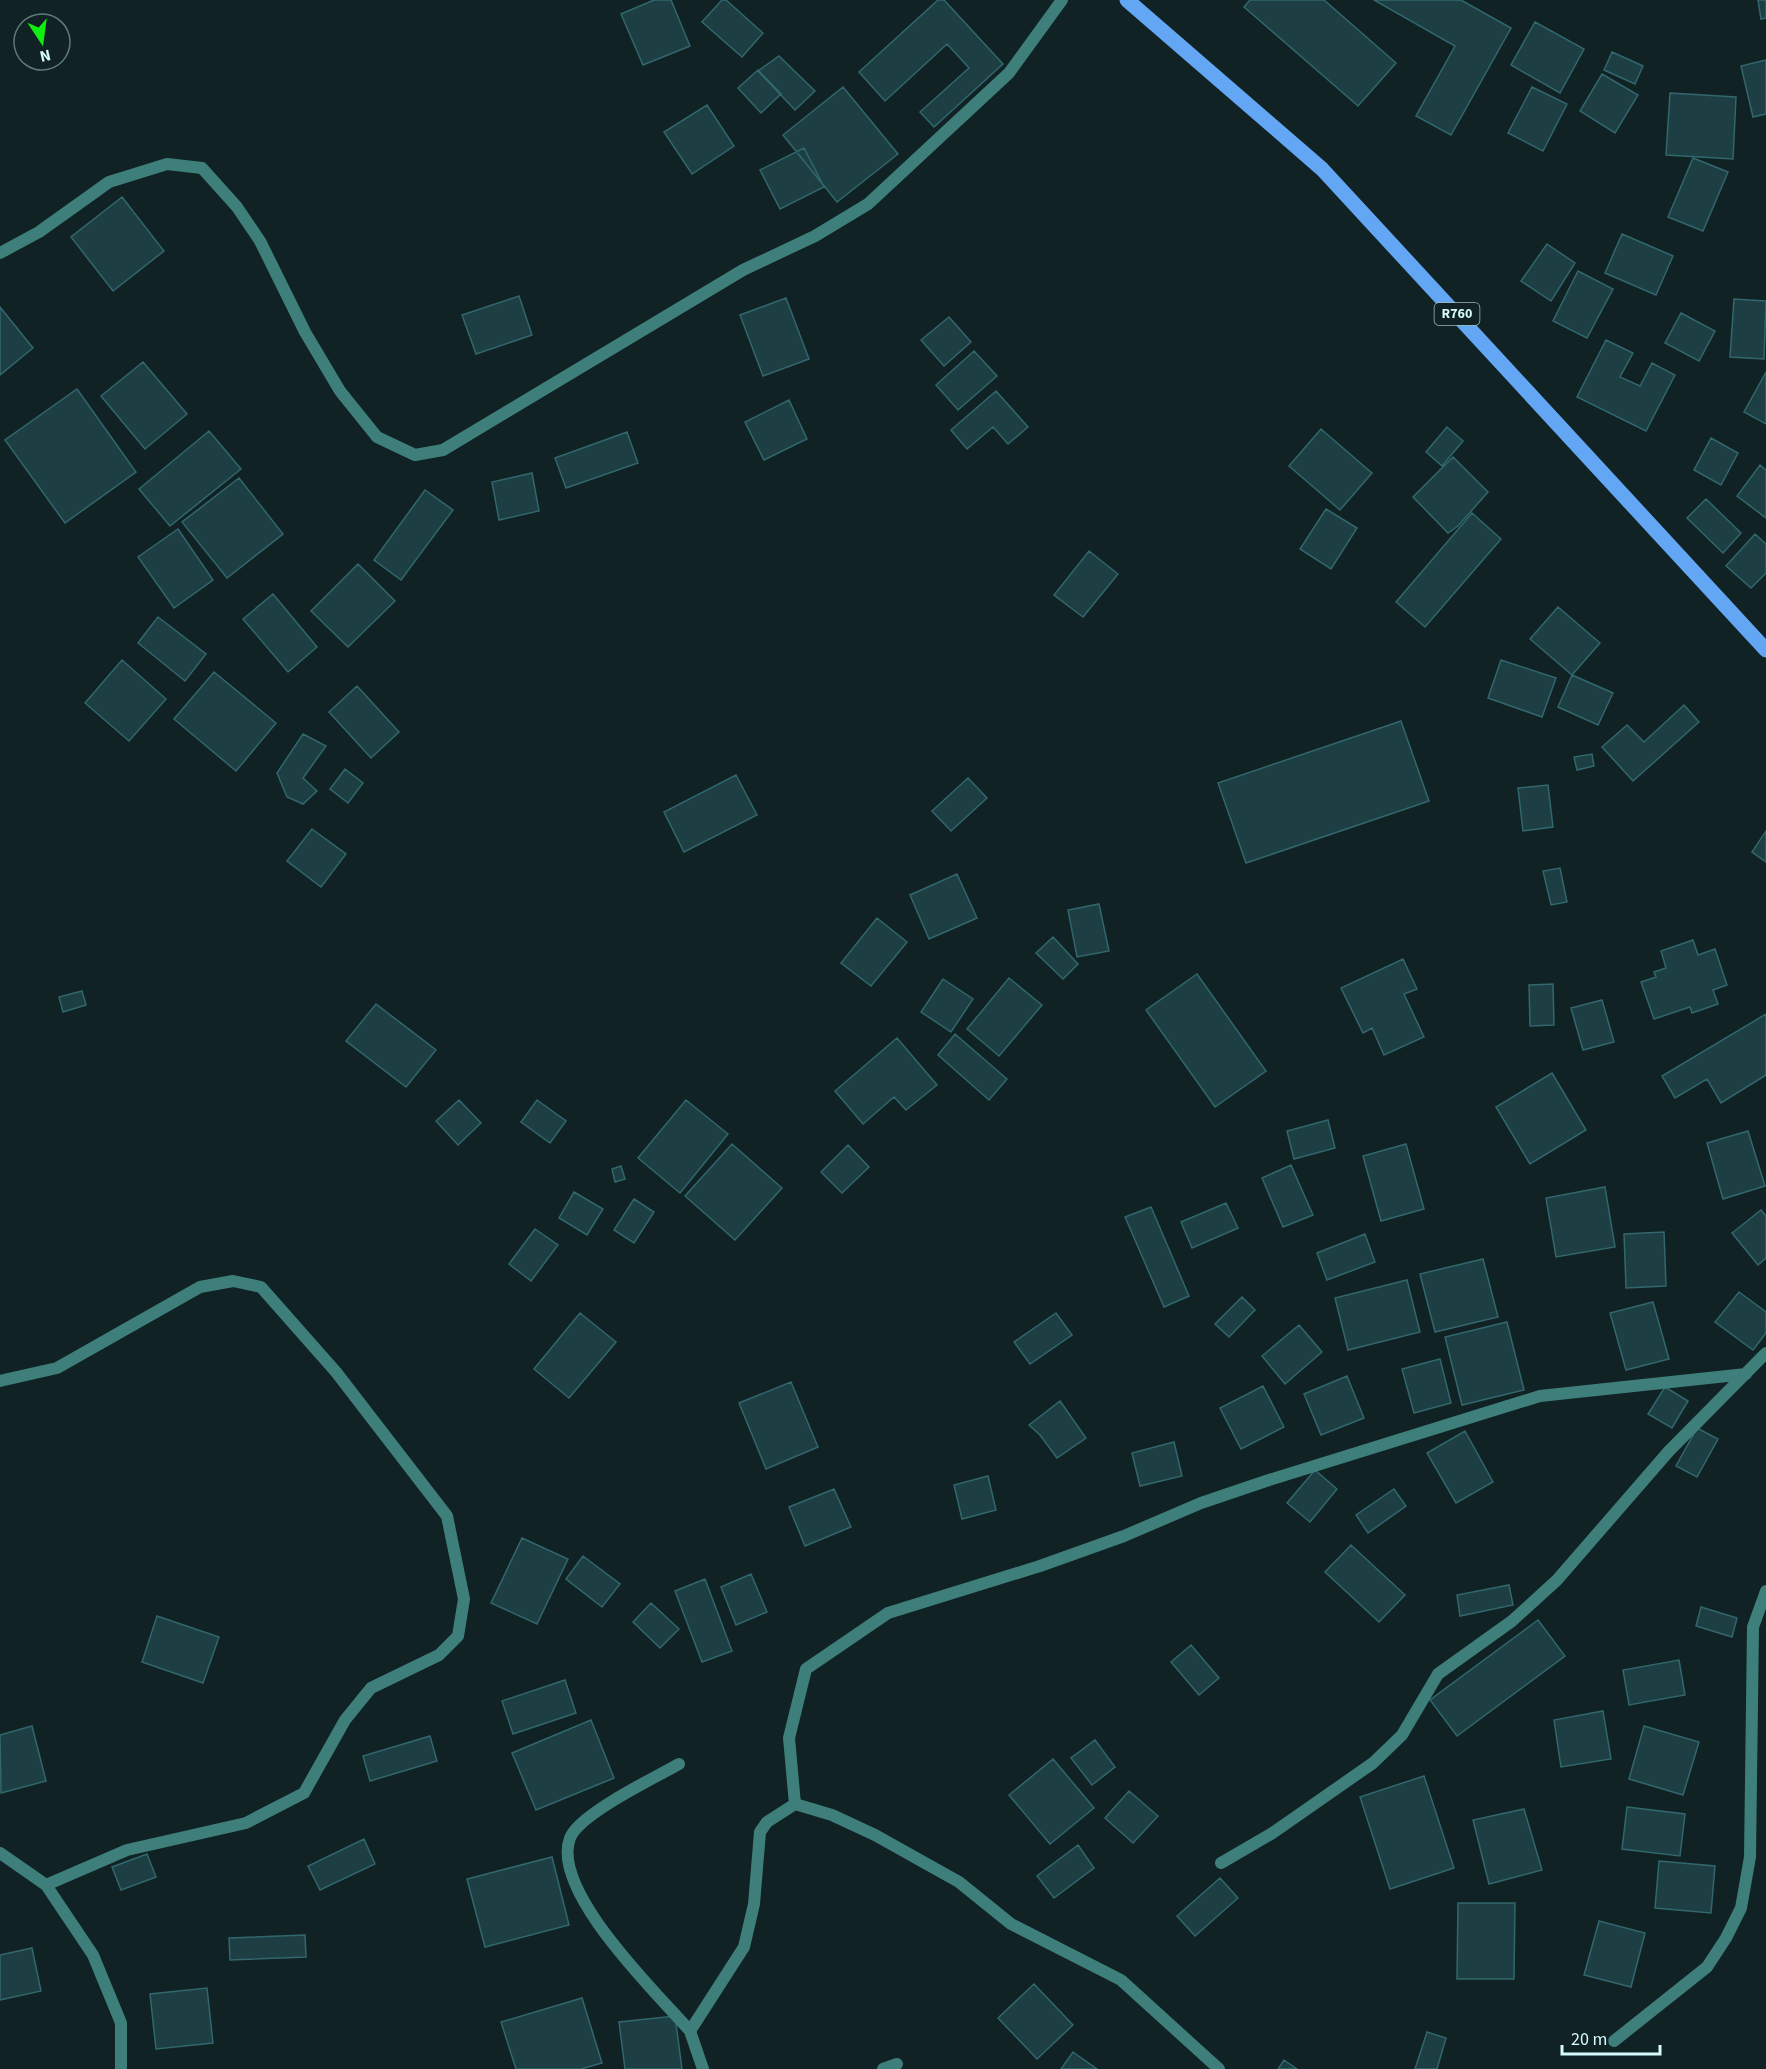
<svg xmlns="http://www.w3.org/2000/svg" width="1766" height="2069" viewBox="0 0 1766 2069" font-family="'Source Sans 3',sans-serif">
<rect width="100%" height="100%" fill="#102223"/>
<path fill="#1d3f43" stroke="#31676d" stroke-width="1.5" d="M 654,0 L 671,0 L 690,46 L 643,65 L 621,14 Z
M 722,0 L 726,0 L 763,33 L 742,57 L 702,22 Z
M 938,0 L 944,0 L 1003,64 L 934,127 L 920,112 L 969,68 L 947,44 L 885,101 L 859,72 Z
M 1250,0 L 1324,0 L 1396,63 L 1358,106 L 1244,7 Z
M 1374,0 L 1461,0 L 1511,28 L 1451,135 L 1416,116 L 1455,46 Z
M 1758,0 L 1766,0 L 1766,18 L 1761,19 Z
M 1535,22 L 1584,49 L 1560,93 L 1511,65 Z
M 1612,52 L 1643,66 L 1635,84 L 1604,70 Z
M 779,56 L 815,91 L 795,110 L 758,71 Z
M 1766,60 L 1766,114 L 1753,117 L 1741,66 Z
M 758,70 L 781,94 L 761,113 L 738,88 Z
M 1602,74 L 1638,95 L 1615,133 L 1580,111 Z
M 843,87 L 898,154 L 837,202 L 783,135 Z
M 1532,87 L 1567,104 L 1543,151 L 1508,133 Z
M 1670,93 L 1736,97 L 1733,159 L 1666,155 Z
M 707,105 L 734,146 L 692,174 L 664,132 Z
M 804,148 L 824,187 L 780,209 L 760,170 Z
M 1693,158 L 1728,172 L 1703,231 L 1668,217 Z
M 122,197 L 164,251 L 113,291 L 71,237 Z
M 1622,234 L 1673,256 L 1656,295 L 1605,273 Z
M 1547,244 L 1575,263 L 1551,301 L 1521,281 Z
M 1578,271 L 1613,289 L 1587,338 L 1553,321 Z
M 519,296 L 532,335 L 476,354 L 462,315 Z
M 786,298 L 809,359 L 763,376 L 740,315 Z
M 1734,299 L 1766,301 L 1764,359 L 1730,357 Z
M 0,307 L 33,348 L 0,375 Z
M 1681,313 L 1715,331 L 1699,361 L 1665,343 Z
M 949,317 L 971,342 L 944,366 L 921,340 Z
M 1606,340 L 1633,353 L 1620,377 L 1640,386 L 1652,363 L 1675,375 L 1646,431 L 1577,397 Z
M 974,351 L 997,376 L 958,410 L 936,385 Z
M 143,362 L 187,414 L 145,449 L 101,396 Z
M 1766,372 L 1766,424 L 1744,412 Z
M 77,389 L 136,472 L 65,523 L 5,440 Z
M 996,391 L 1028,427 L 1008,444 L 993,427 L 967,449 L 951,430 Z
M 789,400 L 807,439 L 764,460 L 745,422 Z
M 1447,427 L 1463,441 L 1442,466 L 1426,452 Z
M 1321,429 L 1372,473 L 1340,510 L 1289,466 Z
M 209,431 L 241,469 L 170,526 L 139,489 Z
M 627,432 L 638,463 L 566,488 L 555,458 Z
M 1711,438 L 1738,453 L 1721,485 L 1694,470 Z
M 1453,457 L 1488,492 L 1458,526 L 1448,533 L 1413,497 Z
M 1760,465 L 1766,470 L 1766,518 L 1737,496 Z
M 532,473 L 539,511 L 499,520 L 492,482 Z
M 239,478 L 283,534 L 227,578 L 182,522 Z
M 425,490 L 453,510 L 401,580 L 374,560 Z
M 1706,499 L 1741,533 L 1723,553 L 1687,518 Z
M 1326,509 L 1357,528 L 1331,569 L 1300,549 Z
M 1472,513 L 1501,539 L 1425,627 L 1396,602 Z
M 178,529 L 213,580 L 174,608 L 138,557 Z
M 1755,534 L 1766,544 L 1766,573 L 1751,588 L 1726,566 Z
M 1089,551 L 1118,574 L 1083,617 L 1054,595 Z
M 358,564 L 395,601 L 348,647 L 311,611 Z
M 273,594 L 317,647 L 288,672 L 243,619 Z
M 1558,607 L 1600,643 L 1572,675 L 1530,639 Z
M 158,617 L 206,654 L 185,681 L 138,643 Z
M 122,660 L 166,699 L 129,741 L 85,703 Z
M 1501,660 L 1556,678 L 1542,717 L 1488,698 Z
M 214,672 L 276,723 L 236,771 L 174,719 Z
M 1572,675 L 1613,693 L 1598,725 L 1558,707 Z
M 357,686 L 399,732 L 371,758 L 329,712 Z
M 1684,705 L 1699,722 L 1633,781 L 1602,747 L 1627,725 L 1644,742 Z
M 1401,721 L 1429,801 L 1246,863 L 1218,783 Z
M 303,734 L 326,746 L 303,778 L 317,791 L 303,804 L 287,797 L 277,773 Z
M 1592,754 L 1594,766 L 1577,770 L 1574,757 Z
M 345,769 L 363,783 L 348,803 L 330,789 Z
M 736,775 L 757,815 L 684,852 L 664,812 Z
M 968,778 L 987,798 L 951,831 L 932,811 Z
M 1548,785 L 1553,827 L 1523,831 L 1518,788 Z
M 312,829 L 346,854 L 321,887 L 287,861 Z
M 1766,831 L 1766,862 L 1752,852 Z
M 1560,868 L 1567,902 L 1551,905 L 1543,871 Z
M 957,874 L 977,918 L 929,939 L 910,895 Z
M 1099,904 L 1109,951 L 1077,957 L 1068,910 Z
M 877,918 L 907,942 L 871,986 L 841,963 Z
M 1053,937 L 1078,964 L 1063,979 L 1036,953 Z
M 1693,940 L 1698,955 L 1715,949 L 1727,985 L 1713,990 L 1718,1004 L 1692,1013 L 1690,1007 L 1654,1019 L 1641,982 L 1656,977 L 1654,972 L 1666,968 L 1661,951 Z
M 1403,959 L 1417,989 L 1404,994 L 1424,1037 L 1384,1055 L 1372,1028 L 1363,1033 L 1341,988 Z
M 1197,974 L 1266,1071 L 1215,1107 L 1146,1010 Z
M 1009,978 L 1042,1005 L 999,1056 L 967,1029 Z
M 943,979 L 973,999 L 951,1032 L 921,1012 Z
M 1553,984 L 1554,1025 L 1530,1026 L 1529,985 Z
M 82,991 L 86,1005 L 63,1012 L 59,997 Z
M 1602,1000 L 1614,1042 L 1583,1050 L 1571,1008 Z
M 376,1004 L 436,1050 L 406,1087 L 346,1041 Z
M 1766,1014 L 1766,1075 L 1721,1103 L 1707,1079 L 1675,1098 L 1662,1076 Z
M 955,1034 L 1007,1079 L 989,1100 L 938,1055 Z
M 897,1038 L 937,1085 L 906,1110 L 894,1097 L 863,1124 L 835,1091 Z
M 1552,1073 L 1586,1130 L 1530,1164 L 1496,1107 Z
M 459,1100 L 481,1123 L 458,1145 L 436,1121 Z
M 537,1100 L 566,1121 L 550,1143 L 521,1122 Z
M 686,1100 L 728,1134 L 680,1193 L 638,1158 Z
M 1328,1120 L 1335,1148 L 1294,1159 L 1287,1131 Z
M 1748,1131 L 1765,1186 L 1723,1199 L 1707,1143 Z
M 732,1144 L 782,1188 L 735,1240 L 685,1196 Z
M 1406,1144 L 1424,1209 L 1381,1221 L 1363,1156 Z
M 848,1145 L 869,1167 L 842,1193 L 821,1172 Z
M 1291,1165 L 1313,1215 L 1283,1227 L 1262,1178 Z
M 621,1166 L 625,1179 L 615,1182 L 612,1169 Z
M 1605,1187 L 1615,1247 L 1556,1257 L 1546,1198 Z
M 574,1192 L 603,1209 L 587,1235 L 559,1218 Z
M 634,1199 L 654,1212 L 634,1243 L 614,1230 Z
M 1226,1203 L 1238,1228 L 1192,1248 L 1181,1222 Z
M 1151,1207 L 1189,1296 L 1164,1307 L 1125,1217 Z
M 1761,1210 L 1766,1216 L 1766,1258 L 1758,1265 L 1732,1233 Z
M 535,1229 L 558,1245 L 531,1281 L 509,1264 Z
M 1664,1232 L 1666,1286 L 1626,1288 L 1624,1234 Z
M 1365,1234 L 1375,1262 L 1327,1280 L 1317,1253 Z
M 1483,1259 L 1498,1317 L 1435,1332 L 1420,1274 Z
M 1407,1280 L 1420,1332 L 1348,1350 L 1335,1298 Z
M 1739,1292 L 1766,1312 L 1766,1333 L 1753,1350 L 1715,1322 Z
M 1242,1297 L 1255,1310 L 1229,1337 L 1215,1324 Z
M 1653,1302 L 1669,1359 L 1626,1370 L 1610,1313 Z
M 580,1313 L 616,1342 L 569,1398 L 534,1369 Z
M 1056,1313 L 1072,1335 L 1030,1364 L 1014,1342 Z
M 1507,1322 L 1524,1390 L 1462,1405 L 1445,1337 Z
M 1299,1325 L 1322,1352 L 1285,1384 L 1262,1356 Z
M 1440,1359 L 1451,1403 L 1414,1413 L 1402,1369 Z
M 1347,1376 L 1364,1418 L 1321,1435 L 1304,1394 Z
M 791,1382 L 818,1447 L 766,1469 L 739,1403 Z
M 1263,1386 L 1284,1427 L 1241,1449 L 1220,1408 Z
M 1665,1387 L 1688,1401 L 1672,1428 L 1648,1414 Z
M 1060,1401 L 1086,1438 L 1057,1458 L 1040,1435 L 1029,1425 Z
M 1697,1428 L 1718,1439 L 1697,1477 L 1676,1466 Z
M 1465,1431 L 1493,1482 L 1456,1503 L 1427,1453 Z
M 1174,1442 L 1182,1476 L 1140,1486 L 1132,1453 Z
M 1315,1470 L 1337,1489 L 1310,1522 L 1287,1503 Z
M 988,1476 L 996,1510 L 962,1519 L 954,1485 Z
M 834,1489 L 851,1527 L 805,1546 L 789,1507 Z
M 1394,1489 L 1406,1506 L 1368,1533 L 1356,1515 Z
M 522,1538 L 568,1559 L 537,1624 L 491,1603 Z
M 1351,1545 L 1405,1595 L 1379,1622 L 1325,1572 Z
M 583,1556 L 620,1584 L 602,1607 L 566,1579 Z
M 751,1574 L 767,1612 L 736,1625 L 721,1587 Z
M 705,1579 L 732,1651 L 702,1662 L 675,1591 Z
M 1509,1585 L 1513,1605 L 1460,1616 L 1457,1595 Z
M 651,1603 L 679,1629 L 660,1648 L 633,1622 Z
M 1701,1607 L 1737,1618 L 1732,1637 L 1696,1626 Z
M 157,1616 L 219,1637 L 203,1683 L 142,1662 Z
M 1538,1620 L 1565,1656 L 1457,1736 L 1430,1700 Z
M 1191,1645 L 1219,1678 L 1199,1695 L 1171,1662 Z
M 1679,1660 L 1685,1695 L 1629,1705 L 1623,1670 Z
M 565,1680 L 576,1713 L 513,1734 L 502,1701 Z
M 1603,1711 L 1611,1759 L 1561,1767 L 1554,1720 Z
M 591,1720 L 614,1778 L 536,1810 L 512,1753 Z
M 32,1726 L 46,1781 L 1,1793 L 0,1735 Z
M 1644,1726 L 1699,1742 L 1683,1795 L 1629,1779 Z
M 430,1736 L 437,1761 L 370,1781 L 363,1756 Z
M 1095,1740 L 1115,1767 L 1092,1785 L 1071,1758 Z
M 1053,1759 L 1094,1808 L 1050,1844 L 1009,1795 Z
M 1424,1776 L 1454,1868 L 1390,1889 L 1360,1797 Z
M 1129,1791 L 1158,1816 L 1133,1843 L 1105,1818 Z
M 1627,1807 L 1685,1814 L 1680,1856 L 1622,1849 Z
M 1524,1809 L 1542,1870 L 1489,1884 L 1473,1820 Z
M 364,1839 L 375,1864 L 320,1890 L 308,1866 Z
M 1078,1845 L 1094,1868 L 1054,1898 L 1037,1876 Z
M 147,1854 L 156,1877 L 121,1890 L 112,1867 Z
M 552,1857 L 569,1925 L 485,1947 L 467,1879 Z
M 1659,1861 L 1715,1866 L 1711,1913 L 1655,1908 Z
M 1220,1878 L 1238,1898 L 1195,1936 L 1177,1916 Z
M 1458,1903 L 1515,1903 L 1514,1979 L 1457,1979 Z
M 1599,1921 L 1645,1933 L 1631,1987 L 1584,1975 Z
M 305,1935 L 306,1957 L 230,1960 L 229,1938 Z
M 32,1948 L 41,1991 L 0,2000 L 0,1955 Z
M 1034,1984 L 1073,2025 L 1037,2059 L 998,2018 Z
M 207,1988 L 213,2043 L 156,2049 L 150,1994 Z
M 582,1998 L 602,2063 L 581,2069 L 516,2069 L 501,2022 Z
M 675,2016 L 682,2069 L 625,2069 L 619,2022 Z
M 1427,2032 L 1446,2038 L 1437,2069 L 1415,2069 Z
M 1073,2052 L 1097,2069 L 1061,2069 Z
M 1284,2060 L 1297,2069 L 1278,2069 Z"/>
<g fill="none" stroke-linecap="round" stroke-linejoin="round">
<path stroke="#3e7f7b" stroke-width="12" d="M 0,253 L 39,232 L 109,182 L 167,164 L 202,168 L 237,207 L 260,241 L 305,332 L 340,391 L 377,437 L 415,455 L 443,450 L 743,270 L 815,236 L 868,204 L 1009,73 L 1062,0
M 0,1381 L 57,1368 L 200,1287 L 233,1281 L 261,1287 L 336,1372 L 447,1516 L 464,1599 L 458,1636 L 439,1655 L 371,1688 L 345,1720 L 304,1793 L 246,1823 L 127,1850 L 46,1885
M 679,1764 C 656,1777 579,1814 570,1838 C 550,1891 658,1994 690,2031
M 795,1804 L 789,1738 L 806,1669 L 888,1613 L 1040,1566 L 1124,1536 L 1201,1503 L 1269,1480 L 1540,1396 L 1746,1374
M 0,1853 L 46,1885 L 93,1955 L 121,2023 L 121,2069
M 1221,1863 L 1271,1834 L 1373,1763 L 1402,1735 L 1438,1674 L 1512,1621 L 1557,1580 L 1669,1451 L 1766,1353
M 1614,2041 L 1707,1967 L 1726,1938 L 1741,1908 L 1750,1857 L 1753,1627 L 1766,1591
M 703,2069 L 690,2031 L 744,1947 L 754,1904 L 760,1832 L 767,1822 L 795,1804 L 832,1815 L 875,1835 L 959,1882 L 1011,1924 L 1121,1980 L 1219,2069
M 883,2069 L 897,2064"/>
<path stroke="#63a7f4" stroke-width="15" d="M 1127,0 L 1322,169 L 1766,650"/>
</g>
<g text-anchor="middle" dominant-baseline="central" stroke-width="4.5" stroke-linejoin="round" paint-order="stroke">
<rect fill="#102223" stroke="#9ababb" stroke-width="1.5" x="1434.5" y="303" width="45" height="22" rx="4.5"/>
<g font-size="14" font-weight="bold" fill="#d5fbfc">
<text x="1457" y="314">R760</text>
</g>
</g>
<g transform="translate(42 42) rotate(167)"><circle r="28" fill="#102223" stroke="#5f797a" stroke-width="1.5"/>
<path d="M0-4.5L10 22L0 15L-10 22Z" fill="#10ed11"/>
<text y="-9" font-size="16" font-weight="bold" text-anchor="middle" fill="#d5fbfc">N</text>
</g>
<path d="M1562 2045v9h98v-9" fill="none" stroke="#d5fbfc" stroke-width="3"/>
<text x="1571" y="2045" font-size="18" fill="#d5fbfc" stroke="#102223" stroke-width="4.5" paint-order="stroke">20 m</text>
</svg>
